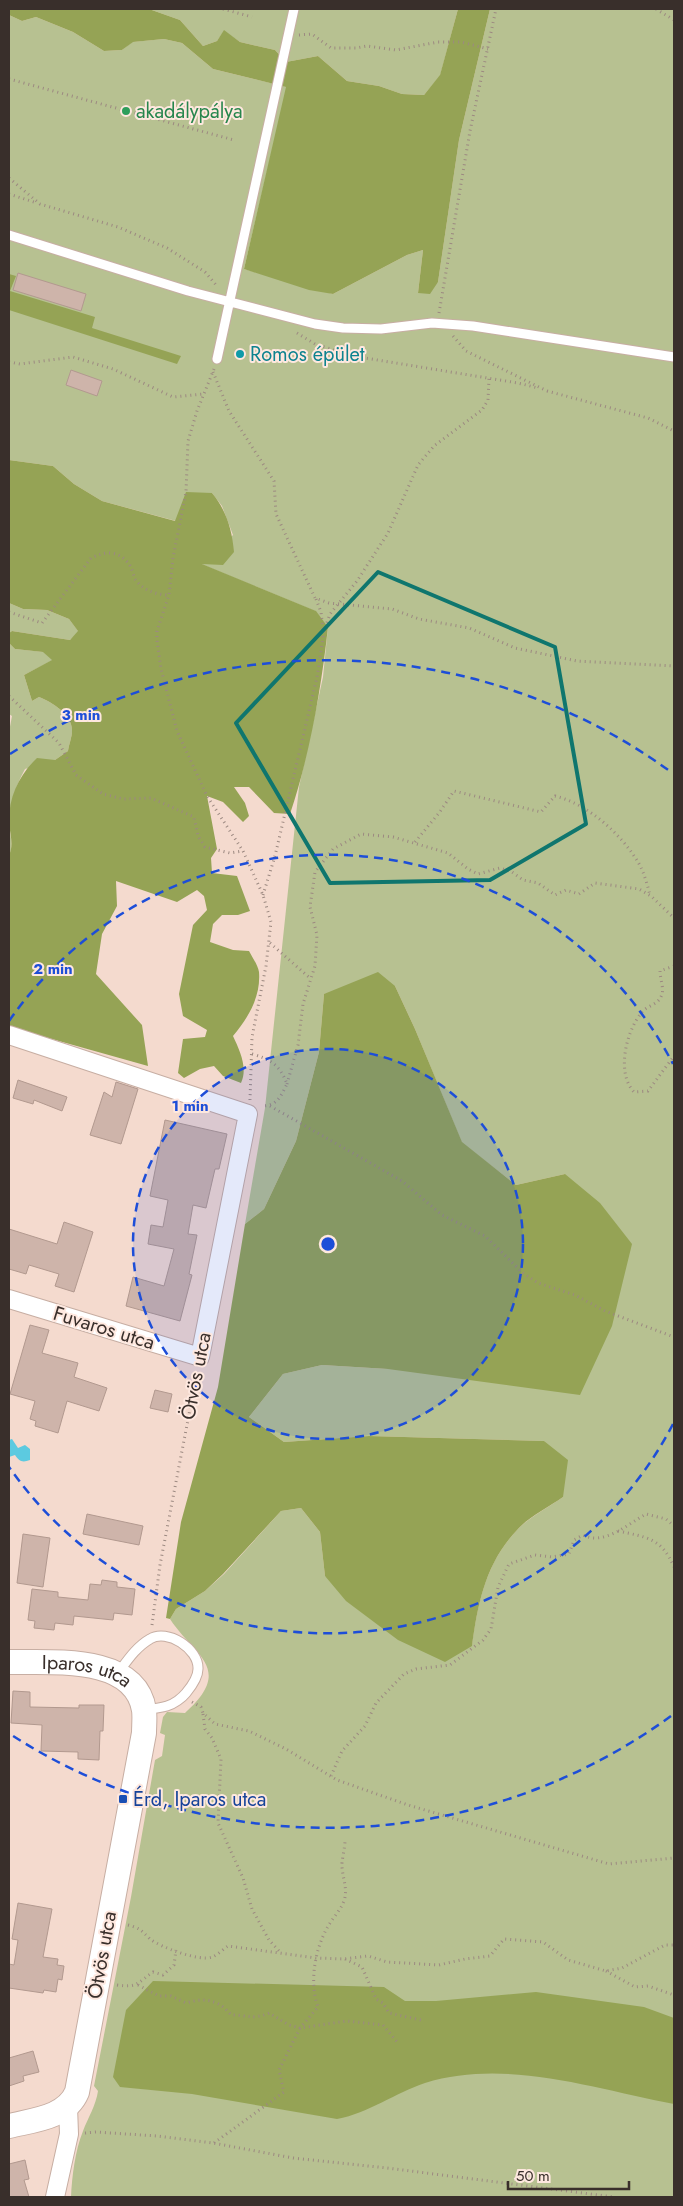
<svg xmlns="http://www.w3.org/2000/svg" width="683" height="2206" viewBox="0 0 683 2206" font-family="Jost,sans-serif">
<rect width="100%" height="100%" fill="#f4dace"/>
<path fill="#b7c191" d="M 149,9 L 458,9 L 440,76 L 424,95 L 402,94 L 379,86 L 347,81 L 318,56 L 286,62 L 275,50 L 240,42 L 224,31 L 217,41 L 203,46 L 180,20 Z
M 490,9 L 674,9 L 674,2197 L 71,2197 C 72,2176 75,2151 83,2131 C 88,2118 96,2105 98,2091 L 94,2086 L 131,1897 L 155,1760 L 162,1756 L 165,1735 L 160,1733 L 163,1717 L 167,1712 L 185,1713 C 235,1668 194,1656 170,1619 L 176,1609 L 205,1591 L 224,1574 L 281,1511 L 301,1508 L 320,1532 L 325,1576 L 472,1645 C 478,1602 486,1562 518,1529 C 531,1516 549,1507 563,1497 L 544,1441 L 369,1436 L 284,1442 L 249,1417 L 283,1374 L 322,1365 L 388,1369 L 565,1174 L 516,1185 L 462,1143 L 415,1029 L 395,986 L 324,994 L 319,1052 L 296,1141 L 264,1209 L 245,1224 L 265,1108 L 299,787 L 323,677 L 328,627 L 315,611 L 201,564 L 233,535 L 222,506 L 212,493 L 176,521 L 102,501 L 74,484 L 53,466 L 9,460 L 9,15 L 22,21 L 36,17 L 73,32 L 104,51 L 122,50 L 132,42 L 164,39 L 182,43 L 213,69 L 287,87 L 244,269 L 333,294 L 407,255 L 423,250 L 418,293 L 438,282 L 459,140 Z
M 9,603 L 23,609 L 47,610 L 69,619 L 79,632 L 70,640 L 12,631 L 9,633 Z
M 9,643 L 15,649 L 44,652 L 53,660 L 24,675 L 32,701 L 39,697 C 52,702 73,715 72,731 C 72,737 69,744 68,751 L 55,760 L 25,769 C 16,786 11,800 9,819 C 8,830 15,845 9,855 L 9,732 L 12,716 L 9,714 Z"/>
<path fill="#95a355" d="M 9,9 L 149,9 L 180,20 L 203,46 L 217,41 L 224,30 L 240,42 L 275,50 L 286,62 L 318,56 L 347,81 L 379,86 L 402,94 L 424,95 L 440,75 L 458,9 L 490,9 L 459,140 L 438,282 L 430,294 L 418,293 L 423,250 L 407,255 L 333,294 L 309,290 L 244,269 L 286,87 L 213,69 L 182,43 L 164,39 L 133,42 L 122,50 L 104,51 L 73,32 L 36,17 L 22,21 L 9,15 Z
M 9,274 L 16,276 L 10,291 L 95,317 L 92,328 L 181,356 L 177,364 L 9,310 Z
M 9,460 L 53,466 L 74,484 L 102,501 L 175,521 L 186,492 L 212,493 C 226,510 232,529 234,552 L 223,565 L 202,564 L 316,611 L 328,627 C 321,690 310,754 290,814 L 274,813 L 249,787 L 234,787 L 245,803 L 249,816 L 243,822 L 223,802 L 207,796 L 217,849 L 211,858 L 212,873 L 237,876 L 250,911 L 238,915 L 222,915 L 213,924 L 210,942 L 233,950 L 249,951 C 252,957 258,965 259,972 C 261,997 248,1018 233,1036 C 240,1051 248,1068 241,1083 L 223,1076 L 214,1066 L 200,1069 L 184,1078 L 178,1073 L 183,1039 L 205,1037 L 207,1030 L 183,1016 L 179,994 L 193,925 L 207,910 L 204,896 L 197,890 L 177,902 L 116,881 L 117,906 L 102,934 L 96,974 L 142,1025 L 148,1066 L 9,1027 L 9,855 C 14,846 10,833 9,824 C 8,798 19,775 37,758 L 55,760 L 68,751 C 69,744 72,737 72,731 C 73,715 52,702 39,697 L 32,701 L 24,675 L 52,660 L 43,652 L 15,649 L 9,643 L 9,633 L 12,631 L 70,640 L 78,631 L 69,619 L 47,610 L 23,609 L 9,603 Z
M 378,972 L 395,986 L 415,1029 L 462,1142 L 516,1185 L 565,1174 L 600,1203 L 632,1244 L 612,1326 L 580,1395 L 388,1369 L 322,1365 L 283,1374 L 249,1417 L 284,1442 L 369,1436 L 544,1441 L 568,1460 L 563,1497 C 549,1507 530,1516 518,1529 C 486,1562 478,1602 472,1646 L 445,1662 L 398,1640 L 346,1601 L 325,1576 L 320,1532 L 301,1508 L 281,1511 L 223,1574 L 205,1591 L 176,1609 L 170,1619 L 166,1618 L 181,1522 L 218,1387 L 245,1224 L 264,1209 L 296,1141 L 319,1052 L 324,994 Z
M 153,1981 L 384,1987 L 405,2001 L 436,2001 L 536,1992 L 644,2007 L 674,2018 L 674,2104 C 594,2089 507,2058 425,2083 C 395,2093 369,2113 337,2119 L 192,2094 L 120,2087 L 113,2077 L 126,2010 Z"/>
<path fill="#5ccae0" d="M 12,1439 L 18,1448 L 25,1445 L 30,1449 L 30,1460 C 22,1463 19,1461 15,1455 L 9,1457 L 9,1440 Z"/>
<path fill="#ceb4aa" stroke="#b2998f" d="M 18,273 L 86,294 L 81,311 L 13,290 Z
M 71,370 L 102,381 L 97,396 L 66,385 Z
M 18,1080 L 67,1097 L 62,1111 L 34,1100 L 33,1104 L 13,1098 Z
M 116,1082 L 138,1089 L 121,1144 L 90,1135 L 104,1092 L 112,1097 Z
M 165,1120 L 227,1134 L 219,1169 L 215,1169 L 206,1208 L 193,1205 L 188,1234 L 197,1235 L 189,1274 L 192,1275 L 180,1321 L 126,1306 L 133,1277 L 164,1286 L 174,1249 L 148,1244 L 151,1225 L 163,1227 L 168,1200 L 150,1196 Z
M 64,1222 L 93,1232 L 74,1292 L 55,1286 L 59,1274 L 29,1265 L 26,1274 L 9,1269 L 9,1229 L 57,1244 Z
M 30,1325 L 49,1330 L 42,1353 L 78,1363 L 74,1377 L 107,1388 L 99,1411 L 67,1401 L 58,1433 L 35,1426 L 36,1421 L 30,1419 L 35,1401 L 10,1394 Z
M 155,1390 L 172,1394 L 168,1412 L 150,1408 Z
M 87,1514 L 143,1526 L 139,1545 L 83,1534 Z
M 23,1534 L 50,1538 L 43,1587 L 17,1583 Z
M 102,1580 L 117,1582 L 117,1587 L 135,1589 L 132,1615 L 114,1613 L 113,1620 L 74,1616 L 73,1625 L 55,1623 L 54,1630 L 34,1628 L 35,1621 L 28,1620 L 32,1589 L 58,1592 L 58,1597 L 88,1600 L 90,1584 L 101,1585 Z
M 13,1691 L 30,1692 L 30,1707 L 79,1708 L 79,1705 L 104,1705 L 103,1731 L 100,1731 L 99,1760 L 78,1759 L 78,1752 L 41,1751 L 42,1725 L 11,1723 Z
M 18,1903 L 52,1909 L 43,1957 L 58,1959 L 57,1965 L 64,1966 L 62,1980 L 58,1979 L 56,1992 L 44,1990 L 43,1993 L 9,1988 L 9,1964 L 14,1965 L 18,1940 L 12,1939 Z
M 33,2051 L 39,2072 L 23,2076 L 24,2081 L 9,2086 L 9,2058 Z
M 25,2160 L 29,2179 L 24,2180 L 29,2197 L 9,2197 L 9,2164 Z"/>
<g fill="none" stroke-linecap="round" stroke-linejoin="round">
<g stroke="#c7aea3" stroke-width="11">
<path id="lane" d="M 9,235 L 188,291 L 315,324 L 343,328 L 381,329 L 432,323 L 473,326 L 674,357
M 217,359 L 294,9
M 118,1673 C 127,1661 136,1647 150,1639 C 167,1628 199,1649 198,1669 C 198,1677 191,1687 186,1693 C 182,1698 174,1704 167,1706 C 160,1708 152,1709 144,1710"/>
</g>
<g stroke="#c7aea3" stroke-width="20">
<path id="street" d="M 9,1035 L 248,1114 L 200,1357 L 9,1299
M 55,2197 L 69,2134 L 68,2106"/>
</g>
<g stroke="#c7aea3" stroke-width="26">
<g id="secondary">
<path id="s1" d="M 9,1662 C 51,1663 135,1654 144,1710 C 145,1717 144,1726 144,1733 L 77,2092 C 66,2118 33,2120 9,2126"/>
</g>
</g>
<path stroke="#9c8981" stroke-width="3" stroke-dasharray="1 4" stroke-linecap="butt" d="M 223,9 L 252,17
M 656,9 L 674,20
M 299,35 L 312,34 L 331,48 L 356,48 L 367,46 L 396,50 L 438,42 L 461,42 L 488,49
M 9,79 L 234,140
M 9,178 L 40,204 L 118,227 L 167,248 L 205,272 L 217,286
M 9,194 L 37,203
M 439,313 L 470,131 L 496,9
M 297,333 L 315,344 L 353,356 L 518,383 L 538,388
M 453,336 L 466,351 L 547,391
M 9,362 L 20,364 L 73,357 L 113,369 L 173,397 L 203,394
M 214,369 L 197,411 L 188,441 L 186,492 L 173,558 L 169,595 L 157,631 L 157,640 L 161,669 L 177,731 L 207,796 L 243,851 L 263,895 L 271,922 L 266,966 L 252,1037 L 250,1100
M 213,372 L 229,411 L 274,481 L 276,514 L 315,598 L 329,603 L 392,609 L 419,619 L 469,628 L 515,648 L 577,661 L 674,666
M 547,391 L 648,418 L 674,431
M 316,599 L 321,612 L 323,629
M 9,612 L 42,623 L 91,558 C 106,551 118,550 129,564 C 132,568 133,574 135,579 C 142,590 157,595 169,595
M 9,696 L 59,743 L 76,775 L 103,794 L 123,799 L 151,798 L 194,817 L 198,836 L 205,847 L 230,853 L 243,851
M 415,842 L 439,813 L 454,791 L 541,812 L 555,796 C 588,804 621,834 638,862 C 644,872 647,884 650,895
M 263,895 L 275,856 L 317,677 L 324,631 L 330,614 L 357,581 L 388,533 L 418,465 L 434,446 L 482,410 L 488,400 L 489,378
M 270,943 L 311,979
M 674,966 L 660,971 C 660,978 664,989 662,994 C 659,1005 648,1005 642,1012 C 626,1031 616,1073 634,1092 L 648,1091 L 674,1056
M 252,1054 C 270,1059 280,1065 287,1084 C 281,1096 277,1106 262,1106
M 287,1084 L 298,1045 L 303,1004 L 315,966 L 317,935 L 310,907 L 315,872 L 333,849 L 361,834 L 393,837 L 448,853 L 468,869 L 478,874 L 500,868 L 512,872 L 523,880 L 538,883 L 555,895 L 566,890 L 579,894 L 595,883 L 639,889 L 651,896 L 674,918
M 270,1106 L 402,1181 L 442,1215 L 485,1236 L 523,1273 L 538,1283 L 575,1295 L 605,1311 L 674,1337
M 618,1531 C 646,1537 662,1538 674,1567
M 152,1625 L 160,1565 L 197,1373
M 192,1702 L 201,1707 L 203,1713 L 215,1724 L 249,1731 L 286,1749 L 337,1780 L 408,1805 L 609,1864 L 674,1858
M 203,1714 L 205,1729 L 212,1738 L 221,1759 L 218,1823 L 243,1878 L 252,1909 L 269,1940 L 281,1953
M 331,1776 L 342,1751 L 365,1726 L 376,1703 L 404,1674 L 416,1669 L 450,1665 L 483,1640 L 491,1629 L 498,1587 L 509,1564 L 535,1555 L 552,1557 L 569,1554 L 574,1540 L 583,1535 C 604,1546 628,1524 646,1514 L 666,1519 L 674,1526
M 128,1925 C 140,1928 142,1931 150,1939 C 160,1947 200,1962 212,1957 C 218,1955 223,1949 228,1946 L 316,1958 L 344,1959 L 368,1956 L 387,1962 L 439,1965 L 465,1959 L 490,1956 L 504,1939 L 543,1942 L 568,1960 L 606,1971 L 622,1968 L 665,1945 L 674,1945
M 345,1959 L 362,1967 L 376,1999 L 383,2003 L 389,2013 L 421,2020
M 606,1971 L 635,1987 L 648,1986 L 674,1995
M 117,1985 C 138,1988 137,1983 153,1972 L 163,1975 L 174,1965 L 176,1950
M 138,1985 L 159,1996 L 171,1996 L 186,2003 C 205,1997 219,2000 231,2015 C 248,2015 253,2020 269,2013 L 289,2025 L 300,2028 L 318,2007 C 309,1982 315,1950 327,1928 C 332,1919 340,1911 344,1901 C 348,1889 343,1880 342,1867 C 341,1863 345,1848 345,1841
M 85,2133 L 96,2132 L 157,2136 L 213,2143 L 293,2158 L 387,2168 L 614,2197
M 214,2143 L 284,2092 L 279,2070 L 300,2028 L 347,2021 L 383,2025 L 398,2043"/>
<use href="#lane" stroke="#fff" stroke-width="9"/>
<use href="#street" stroke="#fff" stroke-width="18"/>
<use href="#secondary" stroke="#fff" stroke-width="24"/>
</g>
<path fill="none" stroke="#0f766e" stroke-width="4" stroke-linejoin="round" d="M 378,572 L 555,647 L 586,824 L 490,880 L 330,883 L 236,723 Z"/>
<circle cx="328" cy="1244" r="195" fill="#1d4ed8" fill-opacity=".12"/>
<g fill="none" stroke="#1d4ed8" stroke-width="2.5" stroke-dasharray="9 6">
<circle cx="328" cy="1244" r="195"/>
<path d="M673 1424A389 389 0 0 1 9 1467M9 1021A389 389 0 0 1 673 1064"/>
<path d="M671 1716A584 584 0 0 1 10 1734M10 754A584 584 0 0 1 671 772"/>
</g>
<circle fill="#2e9e5b" stroke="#fee8df" stroke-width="2" cx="126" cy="111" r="5"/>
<circle fill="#0f9aa8" stroke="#fee8df" stroke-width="2" cx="240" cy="354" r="5"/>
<rect fill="#1a4fb4" stroke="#fee8df" stroke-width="2" x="118" y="1794" width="10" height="10" rx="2.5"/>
<g text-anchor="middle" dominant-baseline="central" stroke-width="4" stroke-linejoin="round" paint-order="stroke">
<g font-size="20" fill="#27864d" stroke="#fee8df" text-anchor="start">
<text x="136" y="111">akadálypálya</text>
</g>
<g font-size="20" fill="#0d838f" stroke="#fee8df" text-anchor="start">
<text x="250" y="354">Romos épület</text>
</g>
<g font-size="20" fill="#392f2b" stroke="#fee8df">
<text transform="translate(104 1328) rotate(17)">Fuvaros utca</text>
<text transform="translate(196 1376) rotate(-79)">Ötvös utca</text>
<text stroke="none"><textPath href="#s1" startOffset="79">Iparos utca</textPath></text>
<text transform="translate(102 1955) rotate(-80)">Ötvös utca</text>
</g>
<g font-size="20" fill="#164399" stroke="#fee8df" text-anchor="start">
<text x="133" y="1799">Érd, Iparos utca</text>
</g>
</g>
<circle cx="328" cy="1244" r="8" fill="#1d4ed8" stroke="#fee8df" stroke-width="2.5"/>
<g font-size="15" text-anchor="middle" font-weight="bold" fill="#1d4ed8" stroke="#fee8df" stroke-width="4" stroke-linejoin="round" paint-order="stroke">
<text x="81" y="720">3 min</text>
<text x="53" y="974">2 min</text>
<text x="190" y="1111">1 min</text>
</g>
<rect width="683" height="2206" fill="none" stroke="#392f2b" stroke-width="20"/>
<path d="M508 2181v8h121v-8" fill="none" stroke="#392f2b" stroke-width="2.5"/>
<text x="516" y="2181" font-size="15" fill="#392f2b" stroke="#fee8df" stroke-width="4" paint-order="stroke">50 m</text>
</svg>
